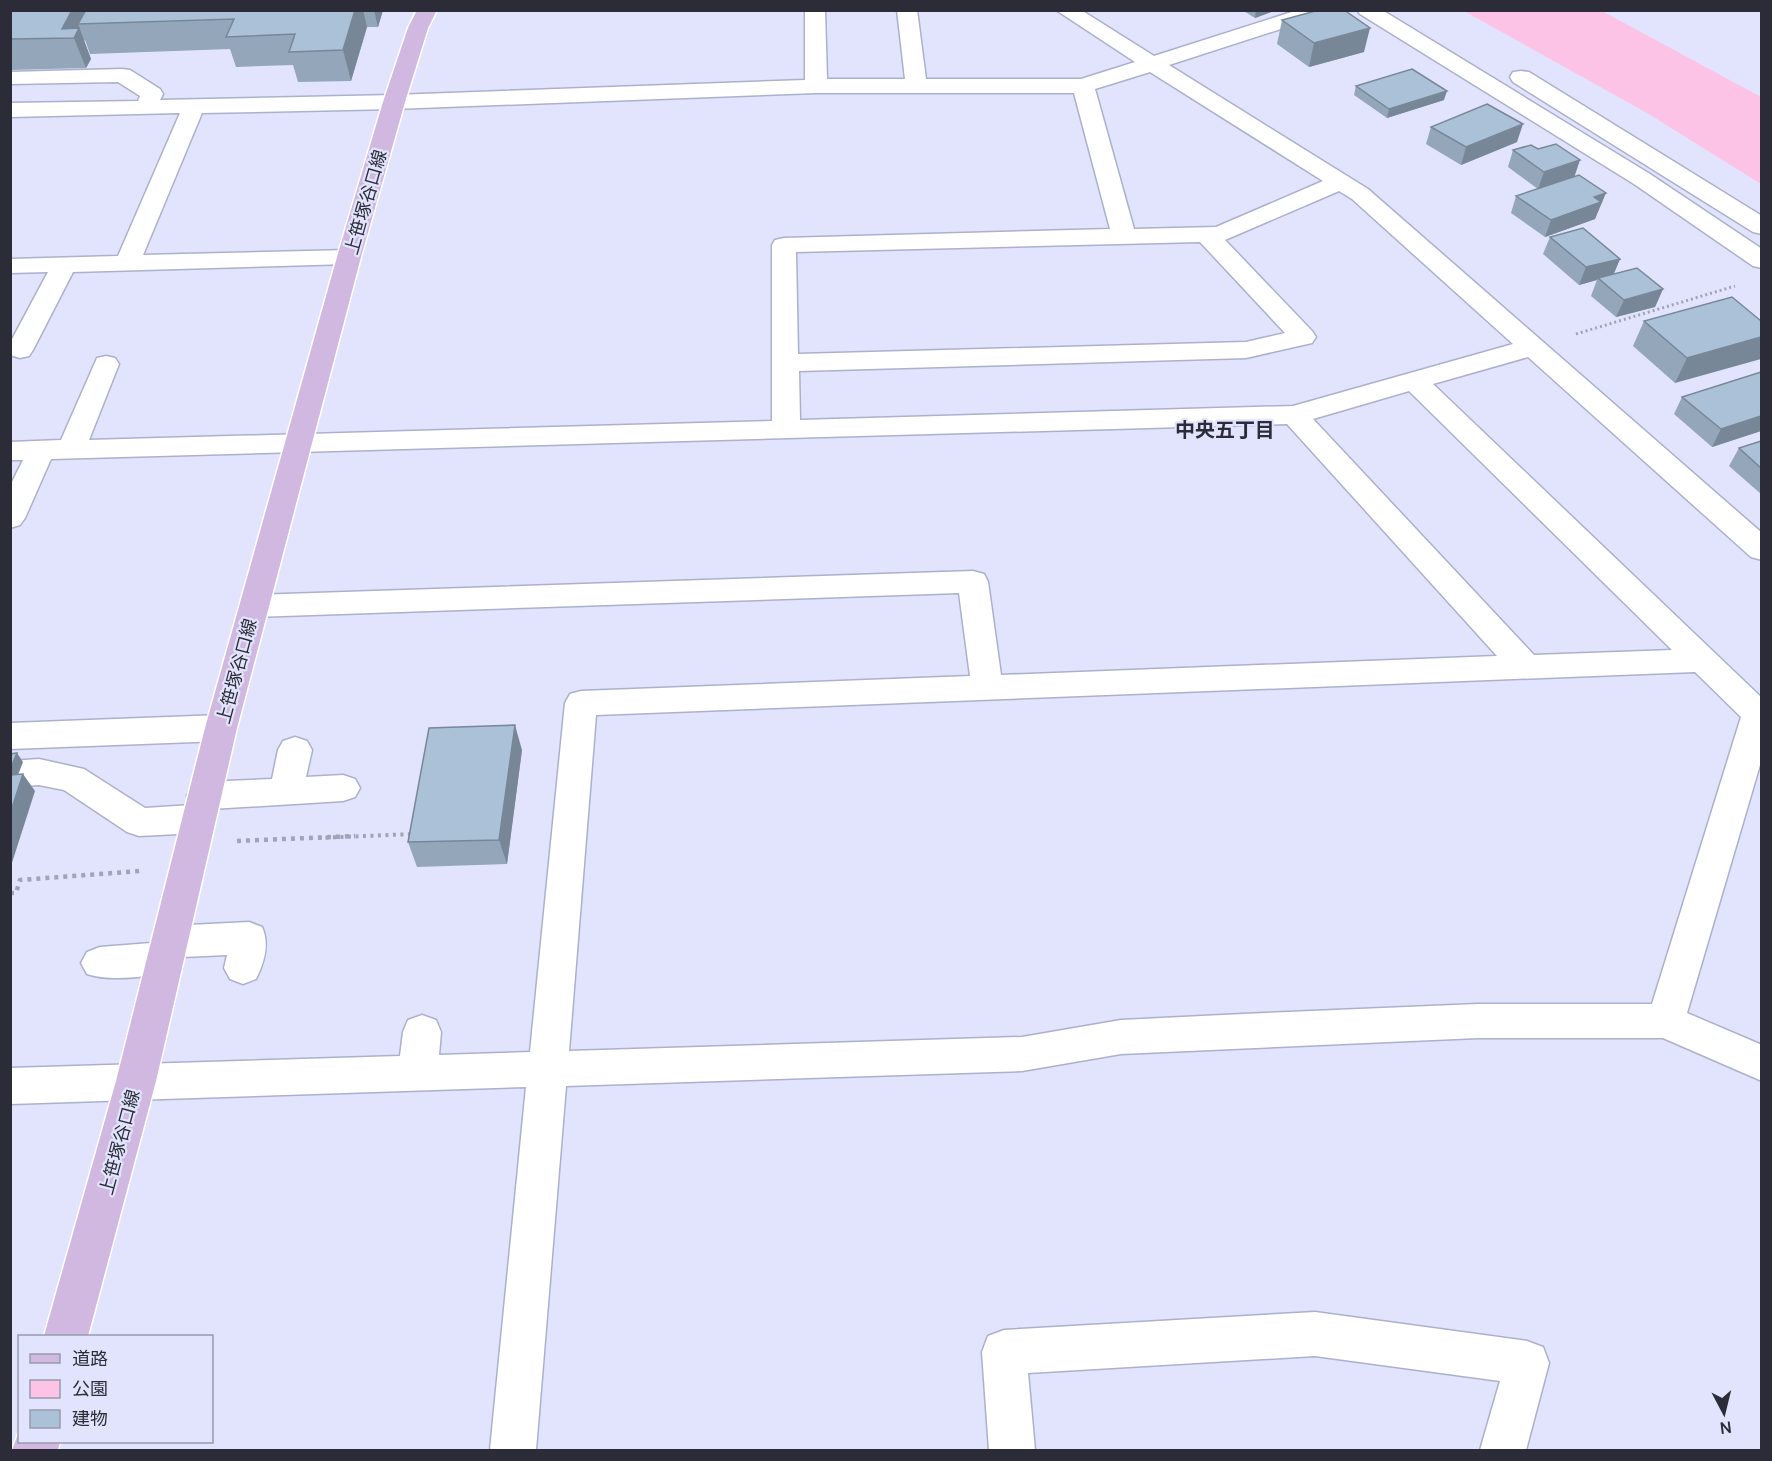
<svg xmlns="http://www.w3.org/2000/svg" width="1772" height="1461" viewBox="0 0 1772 1461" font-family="Manrope,'Noto Sans JP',sans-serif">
<rect width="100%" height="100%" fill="#e1e4fc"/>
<path fill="#fdc3e7" d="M 1464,11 L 1602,11 L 1761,97 L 1761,184 L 1647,113 Z"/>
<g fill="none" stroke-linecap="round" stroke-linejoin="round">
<g stroke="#adb0cd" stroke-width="3">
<path id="minor" d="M 805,10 L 825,10 L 827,79 L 905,79 L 897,10 L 917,10 L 926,79 L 1081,79 L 1135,62 L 1056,10 L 1081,10 L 1154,56 L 1298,10 L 1330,10 L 1327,14 L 1169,65 L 1368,189 L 1762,533 L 1762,560 L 1751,557 L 1528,357 L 1433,384 L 1762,698 L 1762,758 L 1687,1013 L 1762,1045 L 1762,1081 L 1663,1038 L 1478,1038 L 1121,1054 L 1022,1071 L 566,1086 L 536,1450 L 490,1450 L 526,1087 L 10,1104 L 10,1068 L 400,1056 L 403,1032 L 408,1020 L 422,1015 L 436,1020 L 441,1032 L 439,1055 L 530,1052 L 565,703 L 570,694 L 581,691 L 970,676 L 959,593 L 254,617 L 243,614 L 239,606 L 243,598 L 254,595 L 973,571 L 984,574 L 988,582 L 1001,675 L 1497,656 L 1287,424 L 51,459 L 25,518 L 20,525 L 10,528 L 10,486 L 23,460 L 10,460 L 10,442 L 61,440 L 97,358 L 106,356 L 115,358 L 119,364 L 89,440 L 772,421 L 772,245 L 775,240 L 784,238 L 1110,229 L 1074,93 L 816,93 L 394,109 L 202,113 L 143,255 L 349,250 L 358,252 L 361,257 L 358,262 L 349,264 L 73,272 L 33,350 L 29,356 L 20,358 L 10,355 L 10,343 L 48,272 L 10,273 L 10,259 L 118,256 L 180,113 L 10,117 L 10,103 L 138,101 L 140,96 L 118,82 L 10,84 L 10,72 L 122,69 L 130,70 L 160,89 L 163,94 L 160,100 L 394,95 L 805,80 ZM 1150,72 L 1323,181 L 1216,227 L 1134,229 L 1095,89 ZM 1339,191 L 1352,199 L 1513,344 L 1293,406 L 800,420 L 799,371 L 1246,358 L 1312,343 L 1316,337 L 1312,331 L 1225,240 ZM 1200,242 L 1285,333 L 1246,342 L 798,354 L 796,252 ZM 1409,391 L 1672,650 L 1534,655 L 1313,419 ZM 1695,672 L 1741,717 L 1652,1004 L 1478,1004 L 1243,1014 L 1121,1020 L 1022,1037 L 569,1051 L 596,715 Z
M 1357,10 L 1382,10 L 1650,174 L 1762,249 L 1762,268 L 1753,266 L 1634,184 L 1360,14 Z
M 1521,71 L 1529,72 L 1762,216 L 1762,234 L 1753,232 L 1513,82 L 1510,77 L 1513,72 Z
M 221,715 L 233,719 L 237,728 L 233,737 L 221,741 L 10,749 L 10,723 Z
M 295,737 L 307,741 L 312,750 L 306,777 L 343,775 L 355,779 L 360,788 L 355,797 L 343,801 L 211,809 L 216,819 L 211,829 L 199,833 L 139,836 L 127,832 L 64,790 L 39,785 L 10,787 L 10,761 L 39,759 L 84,769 L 145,808 L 192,805 L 187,796 L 192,786 L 204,782 L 272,779 L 278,750 L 283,741 Z
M 249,922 L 262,927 C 270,944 264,963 256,979 L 243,984 L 230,979 L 224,968 L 227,955 L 183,957 L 178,969 C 155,977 110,982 87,974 L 81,963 L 87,952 L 100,947 L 151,943 L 156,931 L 169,926 Z
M 1315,1312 L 1527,1341 L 1543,1347 L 1549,1363 L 1526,1450 L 1480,1450 L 1500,1381 L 1315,1356 L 1028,1373 L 1035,1450 L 989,1450 L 982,1352 L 988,1336 L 1004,1330 Z"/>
</g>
<g stroke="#fff" stroke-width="3">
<path id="major" d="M 417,10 L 437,10 L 428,28 L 405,102 L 361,257 L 237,728 L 156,1081 L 88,1336 L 44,1336 L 116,1081 L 205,728 L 337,257 L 383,102 L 408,28 Z
M 20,1429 L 20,1442 L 60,1442 L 58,1450 L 12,1450 Z"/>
</g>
<path stroke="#a1a3b7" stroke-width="3" stroke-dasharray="2 3" stroke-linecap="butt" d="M 1576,334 L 1735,286"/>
<path stroke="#a1a3b7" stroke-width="4" stroke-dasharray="3 4.5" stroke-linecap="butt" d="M 318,838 L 413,834"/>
<path stroke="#a1a3b7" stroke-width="4.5" stroke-dasharray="4 5" stroke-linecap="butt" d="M 237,841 L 355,836
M 10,893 L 16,893 L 20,880 L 140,871"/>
<use href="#minor" fill="#fff" fill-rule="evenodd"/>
<use href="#major" fill="#d0b8e1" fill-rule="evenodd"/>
</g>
<path fill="#93a6ba" d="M 10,10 L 383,10 L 378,27 L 367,27 L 351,81 L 298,82 L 293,65 L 236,67 L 230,49 L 90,54 L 85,40 L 84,41 L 91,59 L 86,68 L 10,70 Z
M 1242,10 L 1277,10 L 1255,18 Z
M 1282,20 L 1364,52 L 1309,67 L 1277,44 Z
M 1356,86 L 1444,100 L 1387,118 L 1354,95 Z
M 1431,127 L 1517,142 L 1461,165 L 1426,144 Z
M 1513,150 L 1574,176 L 1599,210 L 1598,211 L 1595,219 L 1545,237 L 1511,213 L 1516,196 L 1538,189 L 1508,167 Z
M 1550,237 L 1620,259 L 1613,274 L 1663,289 L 1655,307 L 1616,317 L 1591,296 L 1597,280 L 1579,285 L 1543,254 Z
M 1644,321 L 1761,321 L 1675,383 L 1633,346 Z
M 1761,372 L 1761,431 L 1712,447 L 1674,414 L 1682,397 Z
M 1761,441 L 1761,494 L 1729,466 L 1739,448 Z
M 522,750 L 507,864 L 417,867 L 408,842 Z"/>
<path fill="#788797" d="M 72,10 L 101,10 L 78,24 L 91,59 L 86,68 L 74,38 L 62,29 Z
M 355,10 L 363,10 L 367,27 L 351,81 L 343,50 Z
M 374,10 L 383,10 L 378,27 Z
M 1256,10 L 1277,10 L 1255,18 Z
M 1370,28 L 1364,52 L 1309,67 L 1314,43 Z
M 1447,91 L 1444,100 L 1387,118 L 1389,109 Z
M 1523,124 L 1517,142 L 1461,165 L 1466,147 Z
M 1580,160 L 1574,178 L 1538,189 L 1544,172 Z
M 1606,193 L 1595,219 L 1545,237 L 1551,220 L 1594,197 Z
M 1620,259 L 1613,276 L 1598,278 L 1597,280 L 1579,285 L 1586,267 Z
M 1663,289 L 1655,307 L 1616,317 L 1624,300 Z
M 1761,337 L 1761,359 L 1675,383 L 1687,358 Z
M 1761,416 L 1761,431 L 1712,447 L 1721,429 Z
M 515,725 L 522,750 L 507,864 L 499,840 Z
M 17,753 L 23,762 L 11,793 L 10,770 Z
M 23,774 L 35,791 L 10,869 L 10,814 Z"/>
<path fill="#abc1d8" stroke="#788797" stroke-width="1.5" d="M 10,10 L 72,10 L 62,29 L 79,28 L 74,38 L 10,39 Z
M 86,10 L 355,10 L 343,50 L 289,52 L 295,34 L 226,37 L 234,19 L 78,24 Z
M 1319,10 L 1344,10 L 1370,28 L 1314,43 L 1282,20 Z
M 1412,69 L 1447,91 L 1389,109 L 1356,86 Z
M 1487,104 L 1523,124 L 1466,147 L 1431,127 Z
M 1556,144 L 1580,160 L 1544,172 L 1513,150 L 1531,145 L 1538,149 Z
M 1579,175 L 1606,193 L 1594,197 L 1601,202 L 1551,220 L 1516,196 Z
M 1583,228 L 1620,259 L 1586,267 L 1550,237 Z
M 1637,268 L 1663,289 L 1624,300 L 1598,278 Z
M 1732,297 L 1761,321 L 1761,337 L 1687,358 L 1644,321 Z
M 1761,372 L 1761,416 L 1721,429 L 1682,397 Z
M 1761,441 L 1761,468 L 1739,448 Z
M 515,725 L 499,840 L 408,842 L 429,728 Z
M 17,753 L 10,770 L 10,754 Z
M 23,774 L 10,814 L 10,775 Z"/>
<g text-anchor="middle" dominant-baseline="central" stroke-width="4.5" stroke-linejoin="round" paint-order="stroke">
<g font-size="18" fill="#2b2c37" stroke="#e1e4fc">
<text transform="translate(365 202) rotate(-74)">上笹塚谷口線</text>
<text transform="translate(236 671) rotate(-75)">上笹塚谷口線</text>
<text transform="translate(119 1142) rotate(-75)">上笹塚谷口線</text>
</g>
<g font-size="20" font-weight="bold" fill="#2b2c37" stroke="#e1e4fc">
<text x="1225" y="429">中央五丁目</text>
</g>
</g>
<rect width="1772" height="1461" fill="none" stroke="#2b2c37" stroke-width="24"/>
<rect x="18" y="1335" width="195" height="108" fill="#e1e4fc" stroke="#989aad" stroke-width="1.5"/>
<rect x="30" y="1354" width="30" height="9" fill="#d0b8e1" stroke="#989aad" stroke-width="1.5"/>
<text x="72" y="1365" font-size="18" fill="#2b2c37">道路</text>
<rect x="30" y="1380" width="30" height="18" fill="#fdc3e7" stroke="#989aad" stroke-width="1.5"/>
<text x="72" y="1395" font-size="18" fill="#2b2c37">公園</text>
<rect x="30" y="1410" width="30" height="18" fill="#abc1d8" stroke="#989aad" stroke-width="1.5"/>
<text x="72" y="1425" font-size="18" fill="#2b2c37">建物</text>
<g transform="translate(1724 1413) rotate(173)" stroke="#e1e4fc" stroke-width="4.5" paint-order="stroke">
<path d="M0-4.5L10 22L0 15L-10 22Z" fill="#2b2c37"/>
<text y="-9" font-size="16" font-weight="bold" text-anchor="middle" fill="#2b2c37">N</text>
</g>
</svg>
